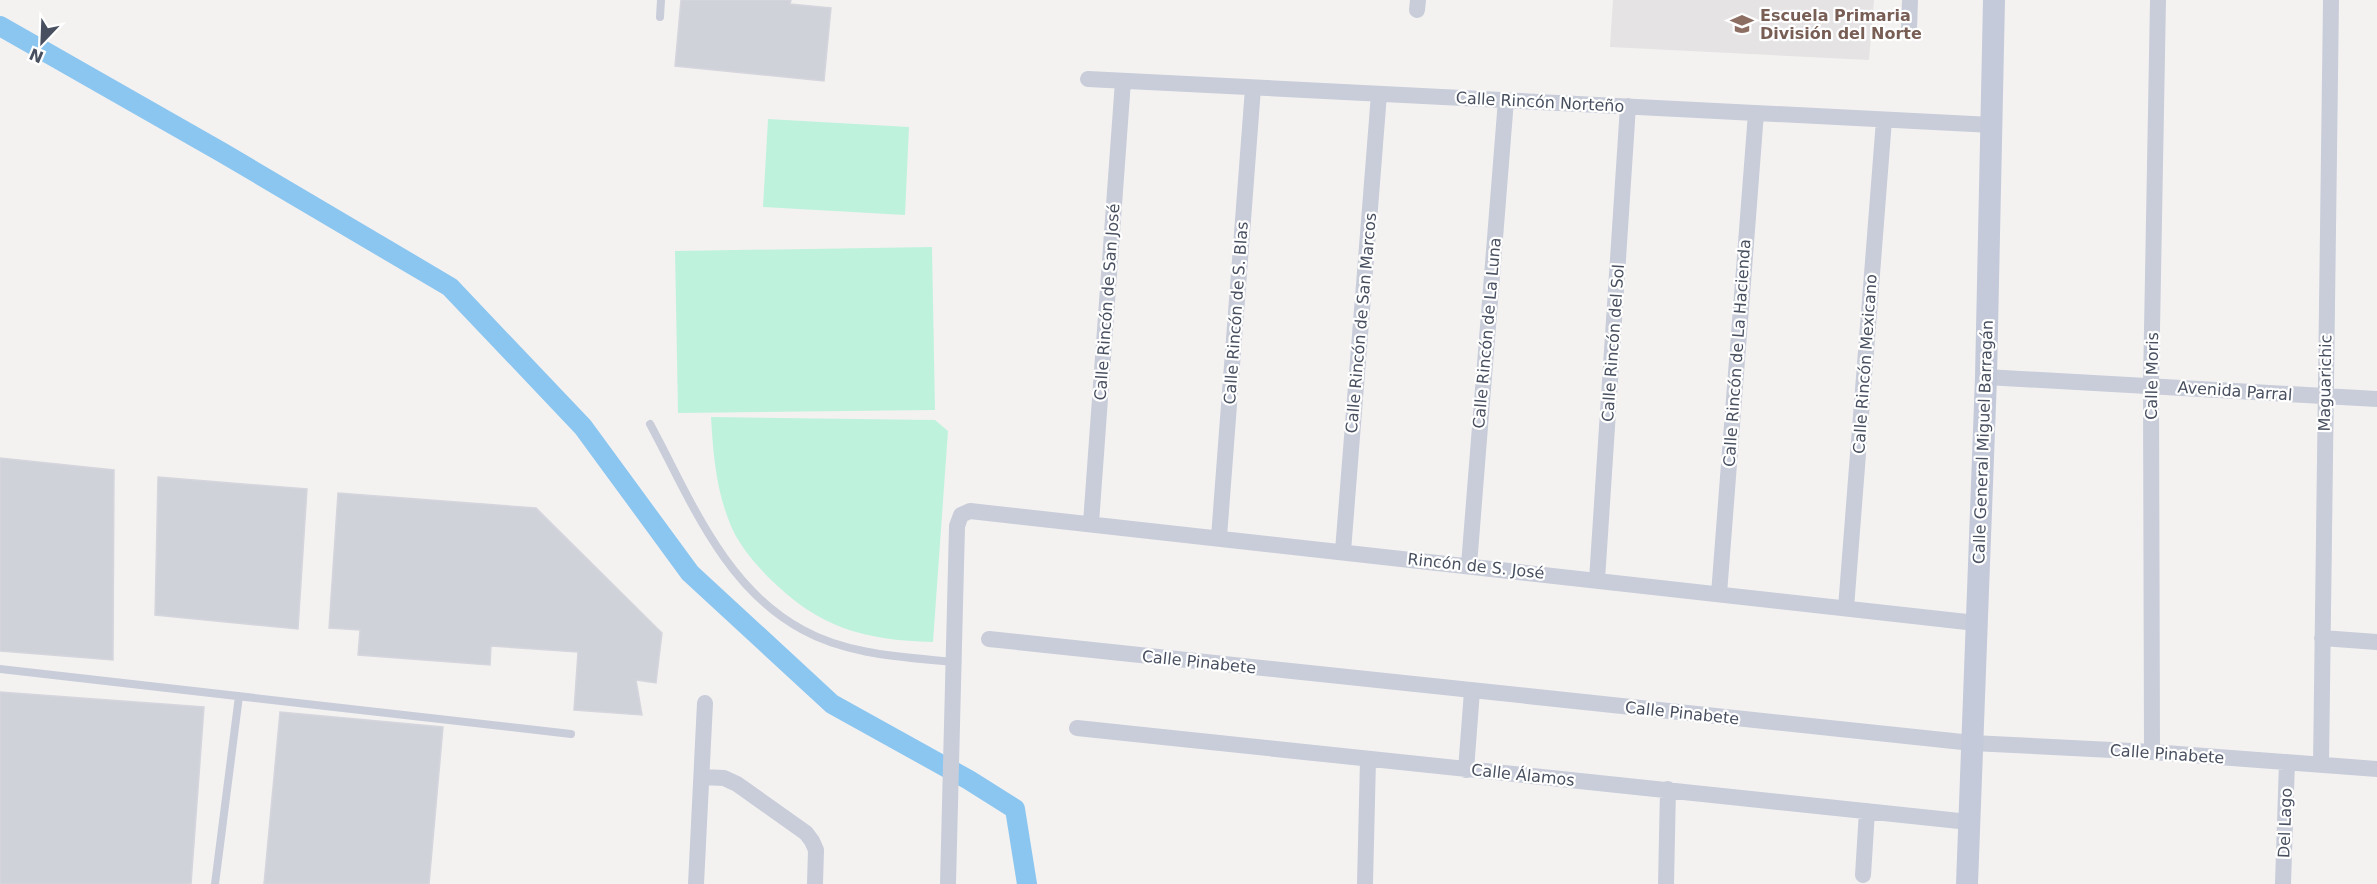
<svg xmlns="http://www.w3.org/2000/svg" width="2377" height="884" viewBox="0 0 2377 884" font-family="'DejaVu Sans',sans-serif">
<rect width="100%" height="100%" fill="#f4f2f1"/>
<path fill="#e5e3e3" d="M 1613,0 L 1874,0 L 1869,60 L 1610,47 Z"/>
<path fill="#bff2dd" d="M 768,119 L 909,127 L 905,215 L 763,207 Z
M 932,247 L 935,410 L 678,413 L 675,251 Z
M 711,417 L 935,420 L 948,431 L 933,642 C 863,640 819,628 768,577 C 752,560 737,543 729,521 C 716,488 713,453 711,417 Z"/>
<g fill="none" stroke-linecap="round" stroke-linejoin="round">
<path stroke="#8bc6f0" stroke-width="20" d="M 0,26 L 223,153 L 450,287 L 583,427 L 690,573 L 832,704 L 969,780 L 1015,809 L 1027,884"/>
</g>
<path fill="#d0d2d9" stroke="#d5d6dd" stroke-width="1.5" d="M 681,0 L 791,0 L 790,4 L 831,8 L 824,81 L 675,66 Z
M 0,458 L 114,470 L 113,660 L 0,651 Z
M 158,477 L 307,489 L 298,629 L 155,615 Z
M 338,493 L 536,508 L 662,633 L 656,683 L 636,680 L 642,715 L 574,710 L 578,652 L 491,646 L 490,665 L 358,655 L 360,630 L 329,628 Z
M 0,692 L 204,707 L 191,884 L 0,884 Z
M 280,712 L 443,727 L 429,884 L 264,884 Z"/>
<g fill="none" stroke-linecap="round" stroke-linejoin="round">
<path stroke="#c8cdd9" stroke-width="8" d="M 660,17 L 661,0
M 650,424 C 690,498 724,588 803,630 C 848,655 904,657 954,662
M 0,669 L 571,734
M 215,884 L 239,696"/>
<path stroke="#c8cdd9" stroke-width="16" d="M 1417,10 L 1418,0
M 1909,30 L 1910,0
M 1088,79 L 1992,125
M 1986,377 L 2377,399
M 1091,523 L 1123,81
M 1219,537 L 1253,88
M 1343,551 L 1379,94
M 1469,565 L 1506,100
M 1597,580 L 1628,106
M 1719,594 L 1756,113
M 1846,608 L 1884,120
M 2322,638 L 2377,642
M 989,639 L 1972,743 L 2152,752 L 2377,769
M 1077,728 L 1969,822
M 2152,752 L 2151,385 L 2158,0
M 2321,765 L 2331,0
M 1466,770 L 1472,691
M 702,777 L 724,778 L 737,784 L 806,833 L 812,841 L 816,850 L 815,884
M 1863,875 L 1867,811
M 696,884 L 705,703
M 948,884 L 957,526 L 961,515 L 970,511 L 1976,623
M 1365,884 L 1368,759
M 1666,884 L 1668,789
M 2283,884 L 2287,762"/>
<path stroke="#c4cada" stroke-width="22" d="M 1967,884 L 1986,377 L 1994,0"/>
</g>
<defs>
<g id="school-bare" transform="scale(1.8)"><path d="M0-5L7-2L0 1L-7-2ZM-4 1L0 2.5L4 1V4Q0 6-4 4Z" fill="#8d6e63" stroke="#fff" stroke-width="2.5" paint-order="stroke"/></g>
</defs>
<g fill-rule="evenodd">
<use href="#school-bare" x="1742" y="24"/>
</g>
<g text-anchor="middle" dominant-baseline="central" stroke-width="4.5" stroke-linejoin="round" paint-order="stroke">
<g font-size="16" font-weight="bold" fill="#785e54" stroke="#fff" text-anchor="start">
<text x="1760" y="15">Escuela Primaria<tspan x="1760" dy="18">División del Norte</tspan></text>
</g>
<g font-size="16" fill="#485060" stroke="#fff">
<text transform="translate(1540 102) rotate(3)">Calle Rincón Norteño</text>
<text transform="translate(1107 302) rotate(-86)">Calle Rincón de San José</text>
<text transform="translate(1236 313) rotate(-86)">Calle Rincón de S. Blas</text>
<text transform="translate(1361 323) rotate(-85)">Calle Rincón de San Marcos</text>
<text transform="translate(1487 333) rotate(-85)">Calle Rincón de La Luna</text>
<text transform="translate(1613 343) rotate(-86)">Calle Rincón del Sol</text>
<text transform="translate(1737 353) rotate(-86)">Calle Rincón de La Hacienda</text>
<text transform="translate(1865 364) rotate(-86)">Calle Rincón Mexicano</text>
<text transform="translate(2152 376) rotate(-89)">Calle Moris</text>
<text transform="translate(2325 383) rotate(-89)">Maguarichic</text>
<text transform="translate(2235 391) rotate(4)">Avenida Parral</text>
<text transform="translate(1983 442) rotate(-88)">Calle General Miguel Barragán</text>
<text transform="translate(1476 566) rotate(6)">Rincón de S. José</text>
<text transform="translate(1199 662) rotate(6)">Calle Pinabete</text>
<text transform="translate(1682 713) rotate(6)">Calle Pinabete</text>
<text transform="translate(2167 754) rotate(4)">Calle Pinabete</text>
<text transform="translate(1523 775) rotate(6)">Calle Álamos</text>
<text transform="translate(2285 823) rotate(-88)">Del Lago</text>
</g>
</g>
<g transform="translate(42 42) rotate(203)" stroke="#ffffff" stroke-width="4.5" paint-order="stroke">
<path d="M0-4.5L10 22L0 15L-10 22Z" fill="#485060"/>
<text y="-9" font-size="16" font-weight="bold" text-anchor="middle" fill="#485060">N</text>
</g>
</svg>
